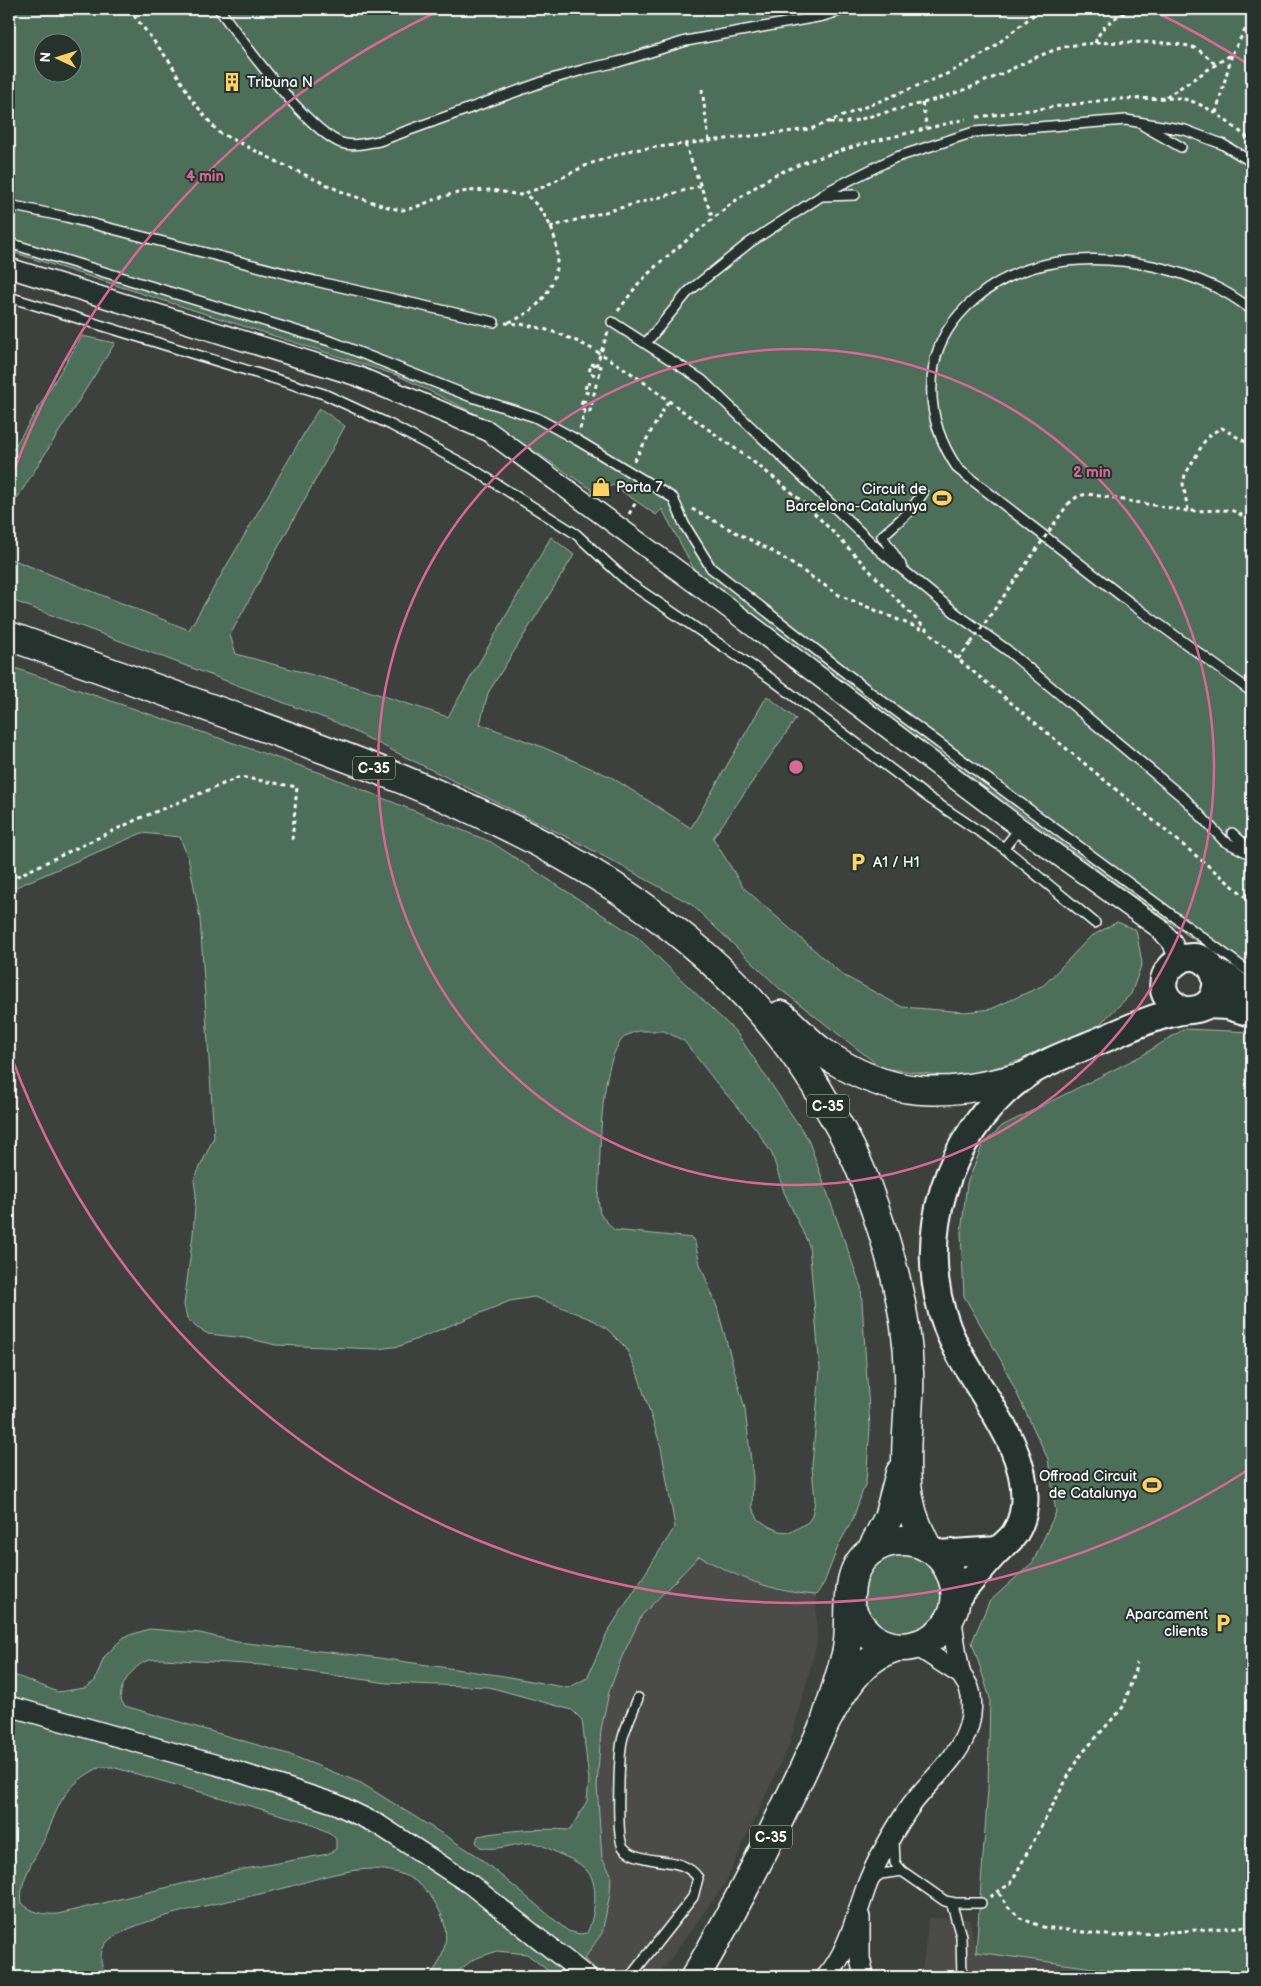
<svg xmlns="http://www.w3.org/2000/svg" width="1261" height="1986" viewBox="0 0 1261 1986" font-family="'Balsamiq Sans',sans-serif">
<rect width="100%" height="100%" fill="#3c413e"/>
<filter id="ink" filterUnits="userSpaceOnUse"><feTurbulence type="fractalNoise" baseFrequency=".02" numOctaves="2"/><feDisplacementMap in="SourceGraphic" scale="10" xChannelSelector="R" yChannelSelector="G"/><feConvolveMatrix kernelMatrix="1 2 1 2 8 2 1 2 1" color-interpolation-filters="sRGB"/></filter>
<g filter="url(#ink)">
<path fill="#4b4b4a" d="M 699,1556 L 735,1575 L 776,1590 L 816,1595 L 817,1643 L 790,1743 L 724,1885 L 657,1977 L 631,1977 L 621,1970 L 606,1977 L 584,1959 L 599,1939 L 610,1894 L 608,1868 L 603,1864 L 602,1858 L 597,1786 L 601,1730 L 606,1705 L 616,1671 L 642,1615 Z
M 929,1918 L 969,1919 L 977,1952 L 1159,1977 L 921,1977 Z"/>
<path fill="#4e6e58" stroke="#a6b6ac" fill-rule="evenodd" d="M 9,9 L 1252,9 L 1252,982 L 928,746 L 694,569 L 662,509 L 656,515 L 613,485 L 593,494 L 591,489 L 486,419 L 399,376 L 9,251 ZM 42,42 L 72,42 L 72,72 L 42,72 Z
M 82,336 L 115,343 L 9,511 L 9,456 Z
M 319,408 L 345,426 L 230,635 L 236,654 L 353,686 L 448,717 L 551,537 L 574,555 L 488,693 L 480,724 L 540,746 L 611,777 L 691,828 L 767,696 L 796,719 L 713,838 L 743,887 L 797,935 L 843,975 L 902,1007 L 965,1012 L 991,1009 L 1044,985 L 1090,937 L 1117,922 L 1136,930 L 1142,963 L 1131,994 L 1098,1026 L 1048,1052 L 961,1078 L 882,1068 L 780,989 L 691,904 L 583,845 L 335,722 L 9,599 L 9,558 L 189,630 Z
M 9,666 L 321,773 L 491,842 L 638,938 L 736,1032 L 808,1139 L 861,1287 L 870,1427 L 866,1482 L 852,1521 L 839,1544 L 824,1583 L 816,1595 C 772,1592 737,1577 699,1556 L 642,1615 L 621,1659 L 609,1692 L 601,1730 L 597,1786 L 602,1858 L 611,1874 L 610,1894 L 602,1933 L 584,1959 L 606,1977 L 556,1977 L 527,1954 L 497,1951 L 474,1959 L 450,1977 L 429,1977 C 444,1959 451,1935 441,1914 C 429,1888 413,1874 384,1870 C 350,1865 306,1883 273,1891 C 231,1901 187,1908 147,1922 C 136,1926 115,1933 107,1942 C 98,1952 100,1967 107,1977 L 9,1977 L 9,1673 L 58,1692 L 85,1688 L 95,1681 L 104,1657 L 124,1637 L 149,1629 L 200,1633 L 237,1642 L 365,1656 L 504,1676 L 568,1688 L 587,1678 L 607,1633 L 675,1527 L 661,1447 L 637,1372 L 626,1348 L 607,1329 L 595,1321 L 556,1305 L 534,1297 L 510,1301 L 400,1346 L 377,1349 L 276,1345 L 246,1338 L 208,1334 L 196,1327 L 187,1318 L 184,1305 L 193,1234 L 196,1195 L 194,1180 L 214,1137 L 200,918 L 189,861 L 180,837 L 142,833 L 9,890 ZM 639,1031 L 664,1031 L 684,1041 L 715,1081 L 756,1129 L 772,1154 L 784,1192 L 809,1245 L 820,1369 L 812,1467 L 815,1501 L 812,1516 L 808,1522 L 791,1532 L 779,1531 L 768,1526 L 758,1519 L 752,1507 L 753,1478 L 745,1409 L 717,1307 L 700,1264 L 695,1243 L 692,1238 L 614,1230 L 600,1214 L 598,1198 C 601,1158 598,1074 620,1042 C 625,1035 631,1033 639,1031 ZM 164,1659 L 262,1665 L 387,1683 L 489,1687 L 572,1710 L 582,1720 L 589,1780 L 587,1801 L 570,1830 C 539,1828 509,1830 478,1836 L 476,1842 L 480,1847 C 498,1852 516,1842 534,1843 C 542,1844 551,1850 559,1854 C 569,1858 581,1863 588,1872 C 600,1886 594,1918 587,1933 L 580,1934 L 568,1931 L 476,1855 L 361,1783 L 288,1754 L 125,1706 C 112,1693 131,1669 144,1662 C 150,1659 157,1659 164,1659 ZM 101,1767 L 112,1767 L 307,1822 L 330,1833 L 336,1839 L 336,1849 L 328,1854 L 239,1870 L 58,1914 C 45,1915 32,1913 22,1903 C 18,1881 36,1857 45,1838 C 53,1821 57,1804 69,1790 C 78,1780 89,1772 101,1767 Z
M 1184,1029 L 1252,1032 L 1252,1977 L 1159,1977 L 976,1952 L 988,1789 L 990,1698 L 972,1642 L 989,1602 L 1033,1562 L 1056,1512 L 1048,1459 L 1002,1362 L 964,1296 L 961,1233 L 967,1183 L 983,1144 L 1002,1126 L 1141,1056 Z
M 913,1553 L 937,1568 L 946,1594 L 937,1620 L 902,1637 C 895,1634 882,1632 876,1626 C 858,1608 857,1566 885,1556 C 893,1553 904,1554 913,1553 Z"/>
<g fill="none" stroke-linecap="round" stroke-linejoin="round">
<g stroke="#fff" stroke-width="12">
<path id="lane" d="M 219,9 C 242,41 306,129 341,143 C 353,147 367,143 379,141 L 548,80 L 586,69 L 618,62 L 686,41 L 823,16 L 846,9
M 1144,126 L 1181,147
M 822,196 L 855,195
M 9,205 L 66,217 L 315,281 L 494,322
M 9,243 L 333,342 L 469,396 L 535,417 L 577,440 L 673,498 L 684,524 L 711,568 L 870,692 L 1252,974
M 9,297 L 324,394 L 391,425 L 471,468 L 576,534 L 629,583 L 770,678 L 929,798 L 1004,848 L 1095,923
M 1252,310 C 1240,301 1227,292 1213,286 C 1142,253 1038,244 975,299 C 955,316 939,338 934,365 C 927,403 936,437 958,469 L 1133,605 L 1252,692
M 612,322 L 702,380 L 880,551 L 958,615 L 1007,650 L 1186,800 L 1224,841 L 1252,855
M 646,343 L 688,292 L 749,243 L 832,189 L 894,158 L 974,132 L 1126,120 L 1185,130 L 1222,144 L 1252,162
M 901,565 L 882,536 L 909,512 L 923,493
M 1232,833 L 1252,851
M 1004,848 L 1020,828
M 894,1840 L 895,1863 L 902,1871 L 945,1901 L 955,1903 L 981,1903
M 872,1880 L 881,1874 L 902,1871
M 951,1902 L 961,1936 L 962,1977
M 630,1977 L 693,1897 L 698,1878 C 683,1856 654,1865 632,1854 C 630,1853 625,1850 623,1847 C 616,1836 619,1757 622,1741 C 625,1727 633,1712 638,1698"/>
</g>
<g stroke="#fff" stroke-width="22">
<path id="street" d="M 9,268 L 357,376 L 488,431 L 703,589 L 1020,828 L 1159,928 L 1172,942 L 1179,959
M 915,1645 L 960,1674
M 9,1706 L 217,1765 L 336,1804 L 379,1825 L 470,1884 L 587,1977
M 860,1917 L 860,1958 L 864,1977
M 826,1977 C 848,1953 856,1915 867,1885 C 876,1861 891,1836 905,1814 C 924,1783 959,1762 969,1725 C 972,1714 973,1699 969,1688 C 967,1682 961,1677 960,1671 C 956,1653 954,1633 951,1615"/>
</g>
<g stroke="#fff" stroke-width="30">
<path id="secondary" d="M 1214,972 L 1228,978 L 1252,997
M 1206,1005 L 1228,1006 L 1252,1013
M 938,1554 L 998,1550
M 955,1599 C 970,1583 983,1565 998,1550 C 1004,1544 1011,1540 1015,1533 C 1020,1525 1023,1516 1024,1507 C 1031,1443 968,1383 947,1327 C 913,1238 947,1135 1021,1078 C 1040,1064 1067,1054 1089,1045 C 1118,1034 1147,1018 1177,1012 C 1189,1009 1202,1012 1211,1000 C 1216,993 1218,982 1214,973 C 1194,929 1131,987 1184,1010"/>
</g>
<g stroke="#fff" stroke-width="31">
<path id="highway" d="M 9,636 C 85,663 161,691 238,718 C 455,795 691,883 817,1088 C 835,1119 854,1150 866,1184 C 888,1243 907,1307 909,1372 C 911,1416 900,1463 911,1507 C 914,1521 921,1534 927,1547
M 781,1015 C 795,1026 807,1041 821,1051 C 890,1100 943,1097 1022,1077
M 871,1551 L 888,1518 L 900,1473
M 825,1723 C 832,1700 840,1677 846,1654 C 855,1618 837,1568 877,1547 C 893,1539 913,1539 928,1548 C 940,1554 947,1565 952,1577 C 975,1639 879,1682 851,1607
M 695,1977 C 731,1917 763,1853 794,1789 C 811,1755 825,1717 848,1685 C 860,1668 877,1652 898,1647"/>
</g>
<path stroke="#fff" stroke-width="3" stroke-dasharray="4 4" stroke-linecap="butt" d="M 129,9 L 170,62 L 192,100 L 218,132 L 288,167 L 347,194 L 391,208 L 402,210 L 413,208 L 444,196 L 467,191 L 492,190 L 520,195 L 543,187 L 589,164 L 632,150 L 811,129 L 949,73 L 987,52 L 1041,9
M 1244,9 L 1252,15
M 1095,43 C 1102,24 1115,17 1132,9
M 1232,54 L 1252,17
M 702,89 L 709,141
M 1166,97 L 1232,54 L 1216,113
M 922,103 L 927,128
M 977,117 L 1114,99 L 1181,98 L 1197,103 L 1216,113 L 1252,141
M 830,122 C 843,126 864,118 878,114 C 913,106 950,97 983,82 C 1010,71 1036,55 1064,47 C 1087,41 1170,40 1192,47 C 1202,51 1209,58 1216,65
M 685,144 L 713,219
M 550,227 L 701,186
M 618,311 L 638,284 L 658,264 L 732,203 L 772,176 L 808,161 L 859,145 L 966,119
M 509,322 C 568,301 572,231 525,194
M 505,323 C 569,325 624,367 673,404 C 721,439 772,472 814,513 C 863,561 907,614 958,659 L 1252,902
M 591,364 L 601,367 L 599,376 L 589,373 Z
M 596,366 L 608,332
M 587,383 L 596,385 L 594,394 L 584,392 Z
M 582,401 L 592,403 L 590,411 L 581,409 Z
M 580,429 L 585,410
M 634,461 L 669,400
M 1068,504 L 1078,496 L 1088,494 L 1188,511 L 1231,510 L 1252,520
M 692,509 L 777,554 L 839,595 L 925,631
M 1188,510 L 1183,484 L 1185,475 L 1204,442 L 1212,433 L 1222,428 L 1252,446
M 629,514 L 636,502
M 958,659 L 971,643
M 9,880 L 138,819 L 240,777 L 297,787 L 292,841
M 999,1893 L 1008,1907 L 1020,1918 L 1043,1927 L 1114,1936 L 1252,1926
M 990,1897 L 1011,1883 L 1078,1758 L 1124,1706 L 1137,1663"/>
<use href="#lane" stroke="#26332d" stroke-width="9"/>
<use href="#street" stroke="#26332d" stroke-width="19"/>
<use href="#secondary" stroke="#26332d" stroke-width="26"/>
<use href="#highway" stroke="#26332d" stroke-width="28"/>
<path stroke="#fff" stroke-width="3" stroke-dasharray="4 4" stroke-linecap="butt" d="M 971,643 L 1068,504"/>
</g>
</g>
<g fill="none" stroke="#d76994" stroke-width="2.5">
<circle cx="796" cy="767" r="418"/>
<path d="M1251 1468A836 836 0 0 1 10 1053M10 481A836 836 0 0 1 443 9M1149 9A836 836 0 0 1 1251 66"/>
</g>
<defs>
<g id="building-bare" transform="scale(1.5)"><path d="M-4-6H4V6H1V3H-1V6H-4ZM-2.5-4.3h1.7v1.8h-1.7ZM.8-4.3h1.7v1.8H.8ZM-2.5-1h1.7V.8h-1.7ZM.8-1h1.7V.8H.8Z" fill="#ffd166" stroke="#26332d" stroke-width="2.5" paint-order="stroke"/></g>
<g id="shop-bare" transform="scale(1.5)"><path d="M-5-2.5h2.3a2.7 3.5 0 0 1 5.4 0H5L5.5 6h-11ZM-1.5-2.5h3a1.5 2.3 0 0 0-3 0Z" fill="#ffd166" stroke="#26332d" stroke-width="2.5" paint-order="stroke"/></g>
<g id="stadium-bare" transform="scale(1.5)"><path d="M0-5a6.5 5 0 1 0 0 10a6.5 5 0 1 0 0-10ZM-3.5-1.8h7v3.6h-7Z" fill="#ffd166" stroke="#26332d" stroke-width="2.5" paint-order="stroke"/></g>
<g id="parking-bare" transform="scale(1.5)"><path d="M-3.5-5.5H1a3.5 3.5 0 0 1 0 7H-1V5.5H-3.5ZM-1-3.4V-.6H.8a1.4 1.4 0 0 0 0-2.8Z" fill="#ffd166" stroke="#26332d" stroke-width="2.5" paint-order="stroke"/></g>
</defs>
<g fill-rule="evenodd">
<use href="#building-bare" x="232" y="82"/>
<use href="#shop-bare" x="601" y="487"/>
<use href="#stadium-bare" x="942" y="498"/>
<use href="#parking-bare" x="858" y="862"/>
<use href="#stadium-bare" x="1152" y="1485"/>
<use href="#parking-bare" x="1223" y="1623"/>
</g>
<g text-anchor="middle" dominant-baseline="central" stroke-width="4" stroke-linejoin="round" paint-order="stroke">
<g fill="#26332d" stroke="#bec2c0" stroke-width="1">
<rect x="353" y="756.5" width="42" height="23" rx="4"/>
<rect x="807" y="1094.5" width="42" height="23" rx="4"/>
<rect x="750" y="1825.5" width="42" height="23" rx="4"/>
</g>
<g font-size="14" font-weight="bold" fill="#fff">
<text x="374" y="768">C-35</text>
<text x="828" y="1106">C-35</text>
<text x="771" y="1837">C-35</text>
</g>
<g font-size="15" fill="#fff" stroke="#26332d" text-anchor="start">
<text x="247" y="82">Tribuna N</text>
<text x="616" y="487">Porta 7</text>
<text x="927" y="489" text-anchor="end">Circuit de<tspan x="927" dy="17">Barcelona-Catalunya</tspan></text>
<text x="873" y="862">A1 / H1</text>
<text x="1137" y="1476" text-anchor="end">Offroad Circuit<tspan x="1137" dy="17">de Catalunya</tspan></text>
<text x="1208" y="1614" text-anchor="end">Aparcament<tspan x="1208" dy="17">clients</tspan></text>
</g>
</g>
<circle cx="796" cy="767" r="8" fill="#d76994" stroke="#26332d" stroke-width="2.5"/>
<g font-size="15" text-anchor="middle" font-weight="bold" fill="#d76994" stroke="#26332d" stroke-width="4" stroke-linejoin="round" paint-order="stroke">
<text x="205" y="181">4 min</text>
<text x="1092" y="477">2 min</text>
</g>
<rect width="1261" height="1986" fill="none" stroke="#26332d" stroke-width="30"/>
<rect x="15" y="15" width="1231" height="1956" fill="none" stroke="#fff" stroke-width="2" filter="url(#ink)"/>
<g transform="translate(58 58) rotate(274)"><circle r="24" fill="#26332d" stroke="#7d8581"/>
<path d="M0-4L9 19L0 12L-9 19Z" fill="#ffd166"/>
<text y="-8" font-size="14" font-weight="bold" text-anchor="middle" fill="#ffffff">N</text>
</g>
</svg>
